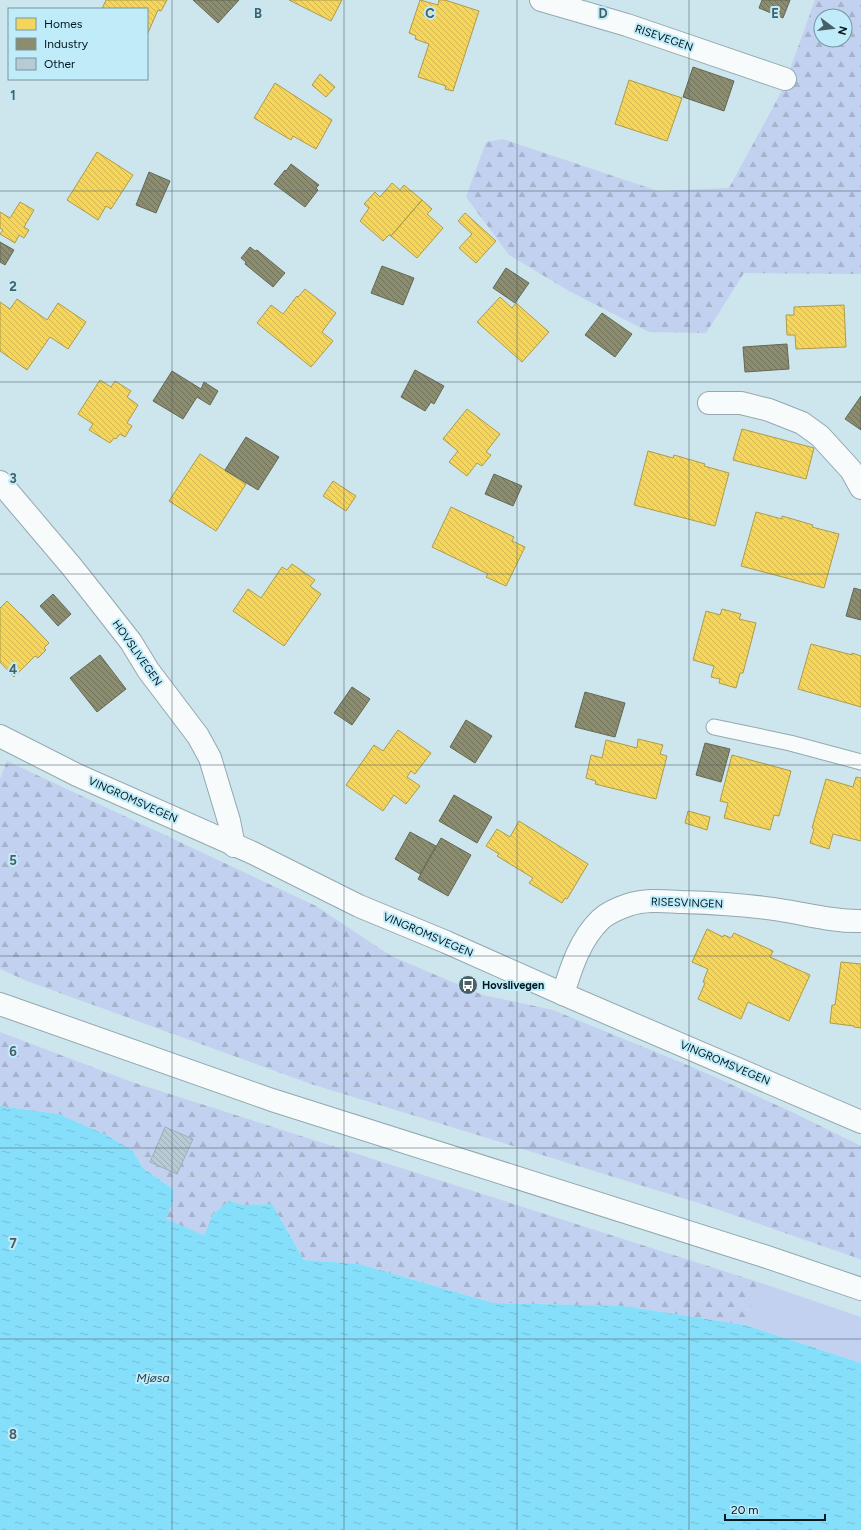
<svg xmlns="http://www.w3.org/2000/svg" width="861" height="1530" viewBox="0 0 861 1530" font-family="Figtree,sans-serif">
<defs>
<pattern id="forest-firs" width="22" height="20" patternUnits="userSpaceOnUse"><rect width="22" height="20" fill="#c3d1f0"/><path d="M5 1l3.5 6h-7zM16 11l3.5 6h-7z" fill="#a6b3cd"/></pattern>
<pattern id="water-ripples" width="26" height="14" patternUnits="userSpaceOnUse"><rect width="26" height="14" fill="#86dffa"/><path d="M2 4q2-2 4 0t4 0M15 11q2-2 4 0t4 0" fill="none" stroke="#72bfd6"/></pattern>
<pattern id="homes-back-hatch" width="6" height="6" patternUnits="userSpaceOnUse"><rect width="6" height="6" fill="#f6d55c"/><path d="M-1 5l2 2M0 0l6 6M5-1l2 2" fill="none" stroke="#d1b650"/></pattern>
<pattern id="industry-back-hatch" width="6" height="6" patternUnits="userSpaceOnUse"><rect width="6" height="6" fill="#8c8c6e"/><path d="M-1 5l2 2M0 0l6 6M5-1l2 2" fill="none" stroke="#70715a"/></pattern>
<pattern id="building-back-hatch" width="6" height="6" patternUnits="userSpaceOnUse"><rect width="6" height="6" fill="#b8cbd5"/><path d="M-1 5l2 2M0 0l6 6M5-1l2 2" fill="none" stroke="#9daeb6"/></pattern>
</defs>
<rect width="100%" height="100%" fill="#cde5ed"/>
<path fill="#c3d1f0" d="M 861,1146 L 861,1260 L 854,1257 Z
M 758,1282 L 861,1317 L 861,1363 L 745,1325 Z"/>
<path fill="url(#forest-firs)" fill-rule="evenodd" d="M 815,0 L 861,0 L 861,274 L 744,273 L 706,333 L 649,332 L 569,291 L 509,255 L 466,197 L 486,142 L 503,139 L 658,191 L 729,188 L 783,89 ZM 821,16 L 845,16 L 845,40 L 821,40 Z
M 7,761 L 316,906 L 391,956 L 483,995 L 553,1010 L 697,1069 L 792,1112 L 861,1146 L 854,1257 L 705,1205 L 311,1084 L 27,981 L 0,969 L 0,779 Z
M 0,1032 L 132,1082 L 758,1282 L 745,1325 L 624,1306 L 493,1303 L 359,1264 L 304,1260 L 272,1204 L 244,1205 L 229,1201 L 213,1214 L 204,1235 L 165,1219 L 174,1198 L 173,1189 L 143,1168 L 132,1150 L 106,1135 L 59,1114 L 0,1106 Z"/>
<path fill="url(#water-ripples)" d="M 0,1106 L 59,1114 L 106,1135 L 132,1150 L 143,1168 L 173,1189 L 174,1198 L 166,1219 L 204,1235 L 213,1214 L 229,1201 L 244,1205 L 272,1204 L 304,1260 L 359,1264 L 493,1303 L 624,1306 L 745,1325 L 861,1363 L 861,1530 L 0,1530 Z"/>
<path fill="url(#homes-back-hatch)" stroke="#ad9c49" d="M 106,0 L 167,0 L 161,11 L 158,10 L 147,35 L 147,9 L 102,9 Z
M 289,0 L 342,0 L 331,21 Z
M 420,0 L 438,5 L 439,0 L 445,0 L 479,11 L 453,91 L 445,89 L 446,86 L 418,77 L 429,44 L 415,39 L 416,36 L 409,33 Z
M 320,74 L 335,87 L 326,97 L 312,85 Z
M 629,80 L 682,98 L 667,141 L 615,124 Z
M 275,83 L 332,120 L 316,149 L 293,136 L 291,140 L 254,118 Z
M 97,152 L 133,175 L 111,209 L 106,206 L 98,220 L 67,200 Z
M 392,183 L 400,190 L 404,185 L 422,200 L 391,236 L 389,235 L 383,241 L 360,221 L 369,208 L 364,204 L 375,192 L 380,197 Z
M 422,200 L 432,209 L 427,214 L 443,228 L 417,258 L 391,236 Z
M 20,202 L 34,210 L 24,227 L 29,230 L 24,238 L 19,235 L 15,243 L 0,234 L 3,230 L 0,228 L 0,212 L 10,218 Z
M 465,213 L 496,241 L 476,263 L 459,248 L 472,234 L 458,221 Z
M 305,289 L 336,313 L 322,332 L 333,341 L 311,367 L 257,323 L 271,305 L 283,314 L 297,296 L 298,297 Z
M 500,297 L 512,308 L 516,303 L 549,332 L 522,362 L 477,322 Z
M 17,299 L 47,320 L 58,303 L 86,322 L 68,349 L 50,337 L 27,370 L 0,351 L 0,302 L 10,309 Z
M 844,305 L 846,347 L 796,349 L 795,335 L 787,335 L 786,315 L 794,315 L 794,307 Z
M 100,380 L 111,387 L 115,381 L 131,391 L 127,397 L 138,405 L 127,423 L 132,426 L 125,437 L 120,434 L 116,439 L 114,438 L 110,443 L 89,430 L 93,424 L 78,414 Z
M 467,409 L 500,434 L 486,452 L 491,455 L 482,466 L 477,463 L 467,476 L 449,462 L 458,451 L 443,439 Z
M 742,429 L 814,448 L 806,479 L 733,460 Z
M 648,451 L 673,458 L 674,455 L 705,464 L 704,466 L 729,473 L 715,526 L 634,505 Z
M 200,454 L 246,484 L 216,531 L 169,501 Z
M 333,481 L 356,496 L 346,511 L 323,496 Z
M 451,507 L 514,537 L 512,541 L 525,547 L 506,586 L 486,577 L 488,574 L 432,547 Z
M 756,512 L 782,519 L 782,516 L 813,525 L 812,527 L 839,534 L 824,588 L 741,566 Z
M 292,564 L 315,580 L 310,586 L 321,594 L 284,646 L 233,611 L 248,589 L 261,598 L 282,567 L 287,570 Z
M 7,601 L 21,615 L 21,614 L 49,643 L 44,648 L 46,650 L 38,658 L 35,656 L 14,677 L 0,662 L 0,608 Z
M 722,609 L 741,614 L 739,619 L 756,623 L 743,673 L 740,673 L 736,688 L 719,683 L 720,679 L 711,677 L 714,666 L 693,660 L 706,611 L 720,615 Z
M 811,644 L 852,655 L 852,653 L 861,656 L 861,707 L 798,689 Z
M 398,730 L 431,753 L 415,774 L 411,771 L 407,777 L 420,786 L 406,804 L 394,795 L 383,811 L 346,785 L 374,745 L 383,751 Z
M 638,739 L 663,745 L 660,754 L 667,756 L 656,799 L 595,784 L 596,781 L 586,778 L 591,755 L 602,758 L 606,740 L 637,748 Z
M 732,755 L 791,771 L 779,816 L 774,815 L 770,830 L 724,818 L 728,803 L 720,801 Z
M 856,777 L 861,778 L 861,841 L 833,834 L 829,849 L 810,843 L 814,829 L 812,828 L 826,779 L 853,787 Z
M 688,811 L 710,817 L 707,830 L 685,823 Z
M 519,821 L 588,864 L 567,899 L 565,898 L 562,903 L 529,883 L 533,878 L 497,856 L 499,854 L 486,846 L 497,829 L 510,837 Z
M 707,929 L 723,937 L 724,935 L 731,938 L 734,933 L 773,951 L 770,957 L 810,975 L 789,1021 L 748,1002 L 741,1019 L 698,999 L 705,983 L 703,982 L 708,969 L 692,962 Z
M 841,962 L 861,964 L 861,1028 L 854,1027 L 854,1026 L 830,1023 L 832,1005 L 835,1005 Z"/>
<path fill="url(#industry-back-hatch)" stroke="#636956" d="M 193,0 L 239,0 L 218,23 Z
M 762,0 L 790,0 L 783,18 L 759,8 Z
M 693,67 L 734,81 L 724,111 L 683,97 Z
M 291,164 L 319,185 L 316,188 L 318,190 L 305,207 L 274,184 L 285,170 L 286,171 Z
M 149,172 L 170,181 L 156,213 L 136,205 Z
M 0,242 L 14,250 L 5,265 L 0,262 Z
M 250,247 L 255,251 L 257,250 L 285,273 L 273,287 L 245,264 L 246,262 L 241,258 Z
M 382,266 L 414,278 L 403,305 L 371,293 Z
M 506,268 L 529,283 L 515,303 L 493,288 Z
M 602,313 L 632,334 L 615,357 L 585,335 Z
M 787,344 L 789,369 L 745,372 L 743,347 Z
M 415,370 L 444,386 L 434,404 L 431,402 L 425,411 L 401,397 Z
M 172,371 L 201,389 L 204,382 L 218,391 L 210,405 L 197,397 L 183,419 L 153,401 Z
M 861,396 L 861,430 L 845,419 Z
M 246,437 L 279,457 L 258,490 L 225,470 Z
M 494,474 L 522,486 L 513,506 L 485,494 Z
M 854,588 L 861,590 L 861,620 L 846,616 Z
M 53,594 L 71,614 L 58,626 L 40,606 Z
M 100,655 L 126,689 L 97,712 L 70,678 Z
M 352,687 L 370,699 L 352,725 L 334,713 Z
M 585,692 L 625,703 L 615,737 L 575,727 Z
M 466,720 L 492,736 L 475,763 L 450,747 Z
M 705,743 L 730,749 L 721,782 L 696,775 Z
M 454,795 L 492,817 L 477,843 L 439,821 Z
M 410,832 L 436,846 L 420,874 L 395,859 Z
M 441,838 L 471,855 L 448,896 L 418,879 Z"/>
<path fill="url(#building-back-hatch)" stroke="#9dafb9" d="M 165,1127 L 193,1139 L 177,1174 L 150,1162 Z"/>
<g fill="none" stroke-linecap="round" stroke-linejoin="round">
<g stroke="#93a8af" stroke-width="17">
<path id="service" d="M 714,727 L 790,743 L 861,762"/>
</g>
<g stroke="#93a8af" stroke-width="24">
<path id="minor" d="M 541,0 L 627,25 L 785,79
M 709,403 L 741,403 L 769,410 L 802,423 L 820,436 L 851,470 L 861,488
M 0,482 L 72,567 L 95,596 L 131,642 L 148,670 L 198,736 L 210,758 L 229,821 L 234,846
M 563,994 C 571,968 580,939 601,919 C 608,913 619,908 628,905 C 645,899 664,901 682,902 C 717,903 752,905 786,911 C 810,915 836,922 861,921"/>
</g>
<g stroke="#93a8af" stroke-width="24">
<path id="secondary" d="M 0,736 L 77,775 L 253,853 L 359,906 L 446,942 L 563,994 L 861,1122"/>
</g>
<g stroke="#93a8af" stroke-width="24">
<path id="trunk" d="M 0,1004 L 272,1100 L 764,1256 L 861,1289"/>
</g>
<path stroke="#ccd3d6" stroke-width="2.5" stroke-dasharray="1 3" stroke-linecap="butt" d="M 313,1082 L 324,1071 L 355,1073 L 420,1081 L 436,1078 L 439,1067 L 430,1057 L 403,1041 L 381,1024 L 367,1009 L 338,991 L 328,977 L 325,963 L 323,947 L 323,927 L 327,922
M 186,1177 L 213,1171 L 279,1178 L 287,1165 L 293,1138"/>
<use href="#service" stroke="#f8fbfc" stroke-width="15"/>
<use href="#minor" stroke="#f8fbfc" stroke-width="22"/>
<use href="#secondary" stroke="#f8fbfc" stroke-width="22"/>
<use href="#trunk" stroke="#f8fbfc" stroke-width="22"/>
</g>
<path fill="none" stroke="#495f66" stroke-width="1" stroke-opacity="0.55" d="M 172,0 L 172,1530M 344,0 L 344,1530M 517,0 L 517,1530M 689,0 L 689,1530M 0,191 L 861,191M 0,382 L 861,382M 0,574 L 861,574M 0,765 L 861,765M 0,956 L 861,956M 0,1148 L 861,1148M 0,1339 L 861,1339"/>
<defs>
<g id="bus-disc" transform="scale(1)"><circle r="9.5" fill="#495f66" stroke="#c0ecfa"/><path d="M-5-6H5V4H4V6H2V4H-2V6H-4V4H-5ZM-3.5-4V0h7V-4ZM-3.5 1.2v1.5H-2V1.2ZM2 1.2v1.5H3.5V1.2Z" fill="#fff"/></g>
</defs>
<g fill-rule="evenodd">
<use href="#bus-disc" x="468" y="985"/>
</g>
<g text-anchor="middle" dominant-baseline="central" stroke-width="4" stroke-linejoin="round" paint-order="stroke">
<g font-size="11" fill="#02171e" stroke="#c0ecfa">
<text transform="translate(664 38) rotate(19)">RISEVEGEN</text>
<text transform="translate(137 653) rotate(55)">HOVSLIVEGEN</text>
<text transform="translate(133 800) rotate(24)">VINGROMSVEGEN</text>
<text transform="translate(687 903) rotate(2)">RISESVINGEN</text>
<text transform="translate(428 935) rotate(23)">VINGROMSVEGEN</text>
<text transform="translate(725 1063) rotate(23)">VINGROMSVEGEN</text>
</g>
<g font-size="11" font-weight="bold" fill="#02171e" stroke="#c0ecfa" text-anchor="start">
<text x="482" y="985">Hovslivegen</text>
</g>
<g font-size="12" font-style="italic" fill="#223c45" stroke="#c0ecfa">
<text x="153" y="1378">Mjøsa</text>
</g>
</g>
<g font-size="13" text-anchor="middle" font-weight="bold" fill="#495f66" stroke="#c0ecfa" stroke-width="4" stroke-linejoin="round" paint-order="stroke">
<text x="258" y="18">B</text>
<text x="430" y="18">C</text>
<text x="603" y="18">D</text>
<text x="775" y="18">E</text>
<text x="13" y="100">1</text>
<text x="13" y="291">2</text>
<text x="13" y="483">3</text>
<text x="13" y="674">4</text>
<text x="13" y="865">5</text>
<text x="13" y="1056">6</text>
<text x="13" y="1248">7</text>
<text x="13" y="1439">8</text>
</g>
<rect x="8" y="8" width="140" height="72" fill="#c0ecfa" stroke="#7497a2"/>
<rect x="16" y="18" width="20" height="12" fill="#f6d55c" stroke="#7497a2"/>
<text x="44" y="28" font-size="12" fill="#02171e">Homes</text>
<rect x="16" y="38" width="20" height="12" fill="#8c8c6e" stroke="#7497a2"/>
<text x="44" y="48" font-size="12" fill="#02171e">Industry</text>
<rect x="16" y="58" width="20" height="12" fill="#b8cbd5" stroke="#7497a2"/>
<text x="44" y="68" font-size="12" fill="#02171e">Other</text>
<g transform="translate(833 28) rotate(105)"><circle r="19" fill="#c0ecfa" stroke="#7497a2"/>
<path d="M0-3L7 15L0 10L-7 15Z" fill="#495f66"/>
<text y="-6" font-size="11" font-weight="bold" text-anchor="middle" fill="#02171e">N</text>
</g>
<path d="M725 1514v6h100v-6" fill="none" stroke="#02171e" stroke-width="2"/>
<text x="731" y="1514" font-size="12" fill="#02171e" stroke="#c0ecfa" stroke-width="3" paint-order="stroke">20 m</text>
</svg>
